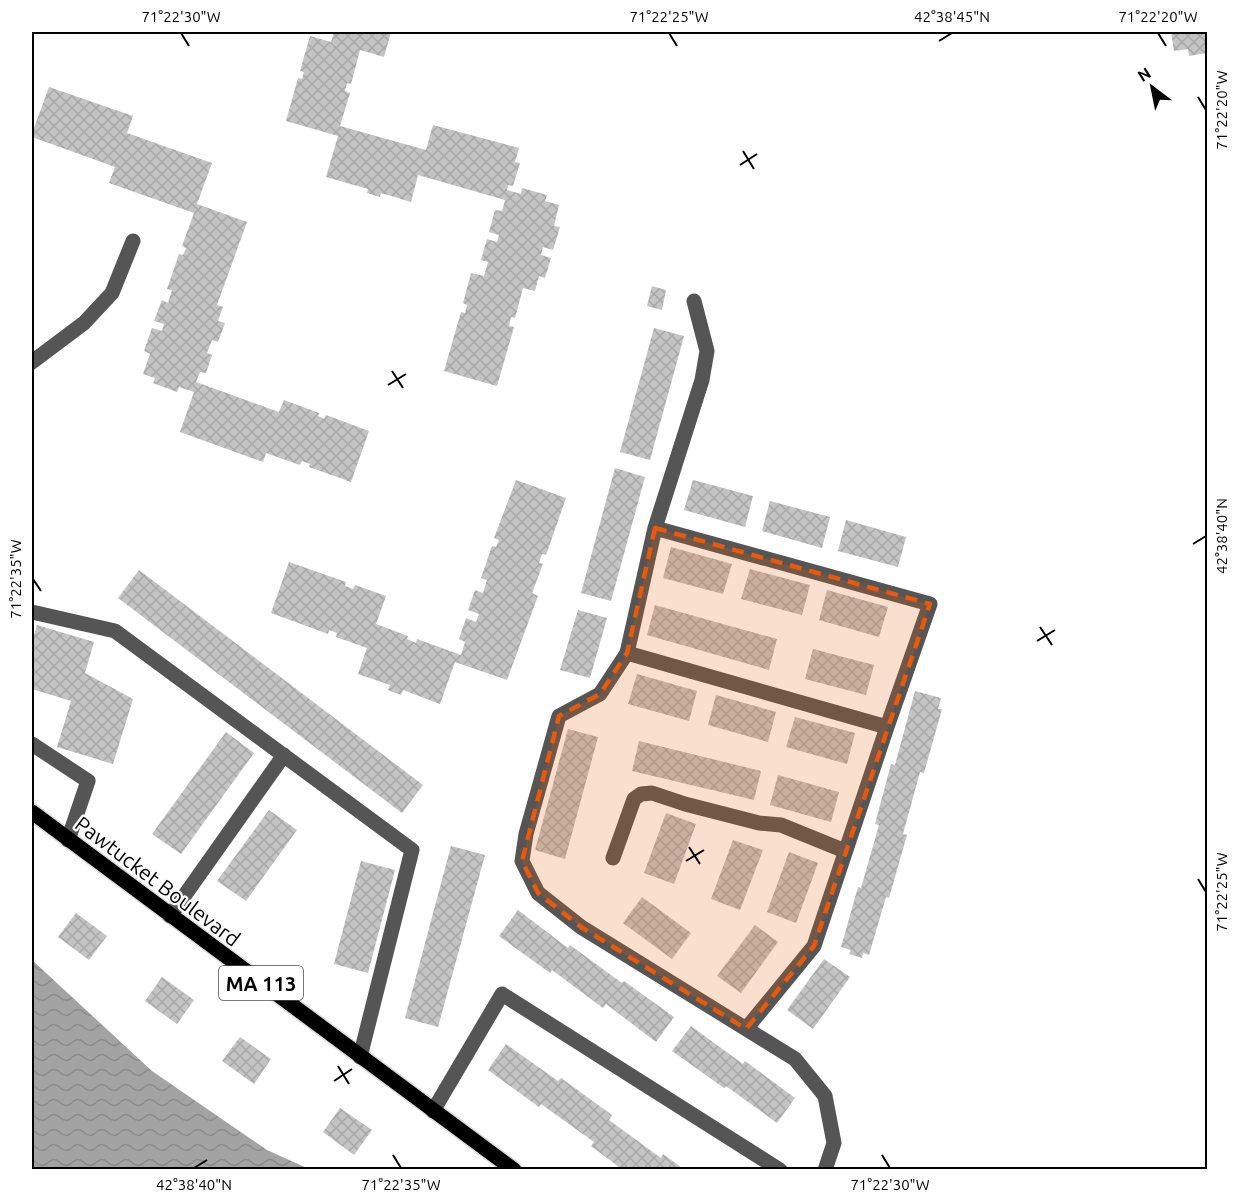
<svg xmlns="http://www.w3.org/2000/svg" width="1239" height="1201" viewBox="0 0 1239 1201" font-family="Ubuntu,sans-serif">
<defs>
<pattern id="water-waves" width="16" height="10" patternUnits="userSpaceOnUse" patternTransform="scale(1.5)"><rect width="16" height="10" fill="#a3a3a3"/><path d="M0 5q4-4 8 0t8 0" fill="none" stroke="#8b8b8b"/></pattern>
<pattern id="building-cross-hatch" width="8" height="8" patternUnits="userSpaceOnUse" patternTransform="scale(1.5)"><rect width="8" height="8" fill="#c4c4c4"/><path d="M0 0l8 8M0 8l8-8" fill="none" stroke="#a7a7a7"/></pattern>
</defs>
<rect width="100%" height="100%" fill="#fff"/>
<path fill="url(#water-waves)" d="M 32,960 L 152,1071 L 267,1150 L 309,1169 L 32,1169 Z"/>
<path fill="url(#building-cross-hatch)" d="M 334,32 L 391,32 L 384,57 L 360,50 L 351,84 L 347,83 L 345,91 L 350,93 L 340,126 L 426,150 L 433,125 L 519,148 L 515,162 L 520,163 L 513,186 L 508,185 L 507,190 L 521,194 L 522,188 L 547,195 L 545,201 L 559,205 L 554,226 L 560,227 L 553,250 L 543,247 L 541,255 L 551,258 L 545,278 L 539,276 L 535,291 L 523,288 L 515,318 L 511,317 L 509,326 L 514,327 L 497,386 L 444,371 L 461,312 L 465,313 L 467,305 L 463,303 L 471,273 L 484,276 L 488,262 L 481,260 L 487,239 L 497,242 L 499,235 L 489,232 L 495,210 L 502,211 L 505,200 L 418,175 L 411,202 L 381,193 L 380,197 L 367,193 L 368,189 L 326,177 L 338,136 L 286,121 L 298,78 L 302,79 L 304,72 L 300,71 L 310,36 L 331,42 Z
M 1171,32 L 1208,32 L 1208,53 L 1189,56 L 1188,49 L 1174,51 Z
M 49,87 L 133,116 L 127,133 L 212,163 L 197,204 L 247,222 L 217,305 L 223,307 L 218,321 L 225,323 L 218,342 L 212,340 L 207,353 L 212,355 L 206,373 L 200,372 L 196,382 L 279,412 L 284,400 L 319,413 L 318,416 L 324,419 L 326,415 L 369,431 L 351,482 L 309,467 L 310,464 L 302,461 L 300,465 L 266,453 L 263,462 L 180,432 L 194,392 L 179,387 L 177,392 L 153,383 L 155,378 L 143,374 L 150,354 L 144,351 L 152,328 L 162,331 L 164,324 L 154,321 L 162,300 L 168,303 L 172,290 L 167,289 L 179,254 L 183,255 L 186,248 L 182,246 L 194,213 L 109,183 L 115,167 L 32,137 L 32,127 L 34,128 Z
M 652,286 L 666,290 L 662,310 L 647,306 Z
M 654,328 L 684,336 L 650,460 L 620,452 Z
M 615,468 L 645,477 L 611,601 L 581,593 Z
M 516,480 L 566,498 L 546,555 L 542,554 L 539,563 L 543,564 L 532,593 L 538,596 L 507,680 L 455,662 L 440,704 L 403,690 L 401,695 L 388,690 L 390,685 L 358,674 L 367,648 L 336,637 L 337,633 L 329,630 L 328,634 L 271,613 L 289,562 L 346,582 L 345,586 L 353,589 L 355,585 L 386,596 L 376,624 L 408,636 L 407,639 L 416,643 L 417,639 L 461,655 L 465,642 L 459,639 L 466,618 L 476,622 L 479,614 L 468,610 L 475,590 L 483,593 L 487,580 L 481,578 L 492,546 L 496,547 L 499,540 L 494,538 Z
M 693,480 L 753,496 L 745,527 L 684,510 Z
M 770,501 L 830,517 L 822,548 L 762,531 Z
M 846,520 L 906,537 L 898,567 L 838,551 Z
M 671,547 L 732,564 L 723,594 L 663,578 Z
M 750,569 L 810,585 L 802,615 L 741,599 Z
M 139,570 L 423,785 L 402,813 L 118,598 Z
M 827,590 L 888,607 L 879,637 L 819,620 Z
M 655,605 L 777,639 L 769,670 L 647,635 Z
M 578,610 L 607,618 L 590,678 L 560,670 Z
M 37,625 L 94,642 L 85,673 L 133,699 L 113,764 L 57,747 L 71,701 L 32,689 L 32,634 L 34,635 Z
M 813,649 L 874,665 L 866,695 L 805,679 Z
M 637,674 L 697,691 L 689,721 L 628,704 Z
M 915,691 L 941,698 L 938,709 L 942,709 L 924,773 L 920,772 L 903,834 L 907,835 L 889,898 L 886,897 L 869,955 L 863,953 L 862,958 L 849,954 L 851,950 L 841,947 L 858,887 L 861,888 L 879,825 L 875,824 L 891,764 L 895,765 Z
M 716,695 L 776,712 L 768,742 L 708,725 Z
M 795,717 L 855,733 L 847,764 L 786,747 Z
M 568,729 L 598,737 L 565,859 L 535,850 Z
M 226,732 L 254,753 L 181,854 L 152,834 Z
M 639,741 L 761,771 L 754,800 L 632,771 Z
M 778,775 L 839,792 L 831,822 L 770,805 Z
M 269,810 L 297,830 L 246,901 L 217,881 Z
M 666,813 L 696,824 L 674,884 L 644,873 Z
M 733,840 L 763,850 L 740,910 L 711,899 Z
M 451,846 L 485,855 L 438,1027 L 405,1018 Z
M 789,852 L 818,863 L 796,923 L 767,912 Z
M 361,861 L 395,870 L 368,973 L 334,964 Z
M 642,897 L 691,933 L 672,959 L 623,923 Z
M 518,910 L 568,948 L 570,945 L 622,983 L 624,981 L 674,1017 L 656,1042 L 606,1004 L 603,1008 L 552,970 L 550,973 L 499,936 Z
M 76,913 L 107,936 L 89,960 L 58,937 Z
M 755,925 L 778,942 L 741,993 L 717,976 Z
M 824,959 L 850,977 L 813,1029 L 787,1010 Z
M 162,977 L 194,1000 L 177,1024 L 145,1001 Z
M 691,1026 L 743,1064 L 745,1061 L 795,1098 L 777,1123 L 726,1086 L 724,1088 L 672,1051 Z
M 240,1037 L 271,1059 L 254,1084 L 222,1061 Z
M 506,1044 L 558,1081 L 561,1078 L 612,1115 L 609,1120 L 661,1158 L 663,1154 L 685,1170 L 623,1170 L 591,1146 L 594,1142 L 541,1104 L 539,1107 L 488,1070 Z
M 340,1108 L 372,1130 L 354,1155 L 323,1132 Z"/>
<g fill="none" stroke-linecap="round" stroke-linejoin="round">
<g stroke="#dbdbdb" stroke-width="18">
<path id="major" d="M 32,812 L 514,1170"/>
</g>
<path stroke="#555" stroke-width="15" d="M 32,362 L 84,323 L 112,293 L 133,241
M 655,528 L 702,380 L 707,351 L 694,301
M 32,612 L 115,631 L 412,850 L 360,1057
M 627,653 L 655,528 L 930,604 L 887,727
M 32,744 L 88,781 L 68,840
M 613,858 L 634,799 L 641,794 L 652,793 L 685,804 L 759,823 L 781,825 L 845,851
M 170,916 L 284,755
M 746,1029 L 814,946 L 887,727 L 627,653 L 600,694 L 559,716 L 526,834 L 522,861 L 538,893 L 581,927 L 795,1059 L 825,1096 L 834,1143 L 825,1170
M 433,1111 L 502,994 L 780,1170"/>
<use href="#major" stroke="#000" stroke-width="15"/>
</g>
<path fill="#e8590c" fill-opacity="0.2" stroke="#e8590c" stroke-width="4.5" stroke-dasharray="12 8" stroke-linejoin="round" d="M 655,528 L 930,604 L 814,946 L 746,1029 L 581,927 L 538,893 L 522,861 L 559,716 L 600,694 L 627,653 Z"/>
<path fill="none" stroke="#000" stroke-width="2" d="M 181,33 L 189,46M 669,33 L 677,46M 1158,33 L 1166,46M 939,41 L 952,33M 1198,97 L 1206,110M 743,151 L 754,169M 740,165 L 757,154M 392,371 L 403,388M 388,385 L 406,374M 1193,544 L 1206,536M 33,579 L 41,591M 1040,627 L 1052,645M 1037,641 L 1055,630M 689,847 L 700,864M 686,861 L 704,850M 1198,879 L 1206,892M 338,1066 L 349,1084M 334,1081 L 352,1069M 393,1155 L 401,1168M 882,1155 L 890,1168M 194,1168 L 207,1160"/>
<g text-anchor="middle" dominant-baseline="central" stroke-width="4.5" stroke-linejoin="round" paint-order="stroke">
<rect fill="#fff" stroke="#4c4c4c" stroke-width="1.5" x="219" y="966" width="84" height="34" rx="4.5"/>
<g font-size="20" font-weight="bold" fill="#000">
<text x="261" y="983">MA 113</text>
</g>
<g font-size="21" fill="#000" stroke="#fff">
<text transform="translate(158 881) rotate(37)">Pawtucket Boulevard</text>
</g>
</g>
<rect width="1239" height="1201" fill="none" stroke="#ffffff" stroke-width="66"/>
<g transform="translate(1152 87) rotate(328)" stroke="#ffffff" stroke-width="4.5" paint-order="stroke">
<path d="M0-4.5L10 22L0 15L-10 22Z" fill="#000000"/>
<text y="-9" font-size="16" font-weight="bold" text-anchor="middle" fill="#000000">N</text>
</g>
<rect x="33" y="33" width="1173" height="1135" fill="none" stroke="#000" stroke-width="2"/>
<g font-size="15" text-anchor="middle" fill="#000">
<text x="181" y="22">71°22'30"W</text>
<text x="669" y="22">71°22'25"W</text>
<text x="952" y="22">42°38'45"N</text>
<text x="1158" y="22">71°22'20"W</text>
<text transform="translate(1222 110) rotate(-90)" y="5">71°22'20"W</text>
<text transform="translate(1222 536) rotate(-90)" y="5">42°38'40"N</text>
<text transform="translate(16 579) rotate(-90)" y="5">71°22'35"W</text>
<text transform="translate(1222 892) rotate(-90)" y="5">71°22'25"W</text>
<text x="194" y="1190">42°38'40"N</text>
<text x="401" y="1190">71°22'35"W</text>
<text x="890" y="1190">71°22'30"W</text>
</g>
</svg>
